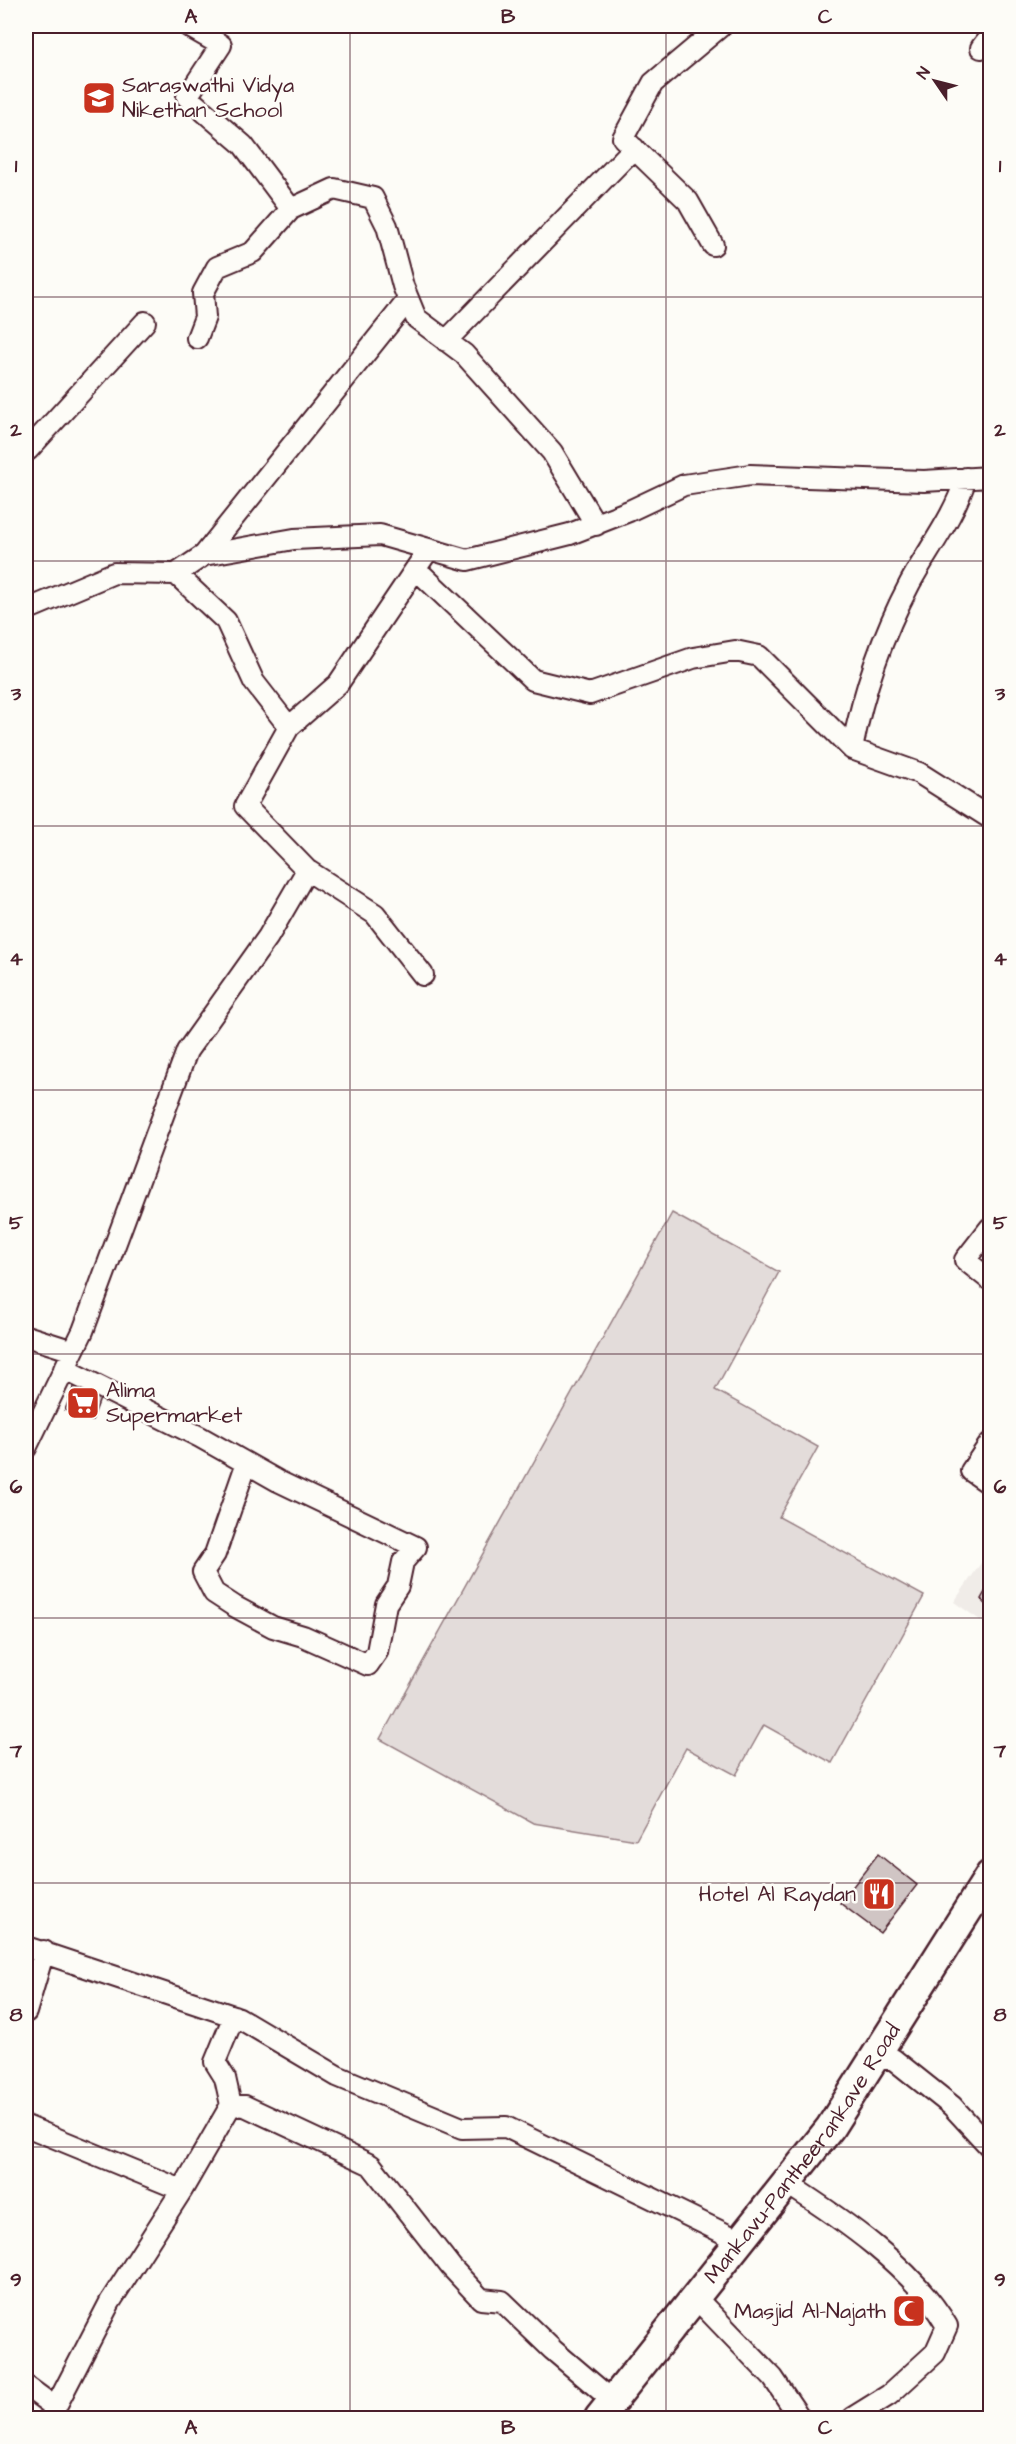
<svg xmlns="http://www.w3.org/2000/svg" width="1016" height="2444" viewBox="0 0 1016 2444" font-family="'Architects Daughter',sans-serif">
<rect width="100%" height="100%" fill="#fdfcf7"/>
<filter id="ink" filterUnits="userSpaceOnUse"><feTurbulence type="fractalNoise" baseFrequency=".0167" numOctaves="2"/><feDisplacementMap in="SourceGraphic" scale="12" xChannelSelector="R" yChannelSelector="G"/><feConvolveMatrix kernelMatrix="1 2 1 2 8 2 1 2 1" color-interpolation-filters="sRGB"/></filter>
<g filter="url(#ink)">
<path fill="#f0ece8" d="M 990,1550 L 990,1627 L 954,1602 Z"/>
<path fill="#e3dcda" stroke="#967e82" stroke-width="1.5" d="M 672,1213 L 779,1272 L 715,1390 L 818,1447 L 779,1517 L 924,1596 L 832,1763 L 764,1725 L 736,1775 L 686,1748 L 636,1840 L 533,1823 L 380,1739 Z"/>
<path fill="#d0c5c4" stroke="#4a1f2b" stroke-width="1.5" d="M 74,1386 L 101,1396 L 92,1421 L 65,1410 Z
M 990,1583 L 990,1608 L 981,1599 Z
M 878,1854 L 917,1885 L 880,1933 L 840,1903 Z"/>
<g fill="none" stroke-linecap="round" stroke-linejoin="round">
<g stroke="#4a1f2b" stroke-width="24">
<path id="minor" d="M 188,26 L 221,45 L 187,97 L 243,145 L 291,209 L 334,189 L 373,198 L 387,226 L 403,286 L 416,318 L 464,354 L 552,452 L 596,525
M 981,48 L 990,36
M 713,245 L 688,201 L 623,138 L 653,83 L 721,26
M 197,338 L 205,317 L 203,293 L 217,267 L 253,252 L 291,209
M 446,341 L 634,148
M 26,448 L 28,450 L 145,322
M 966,478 C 954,517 929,548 910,583 C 883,634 863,693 852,749 L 919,773 L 990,818
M 204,555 L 294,539 L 380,535 L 429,549
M 416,569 L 533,680 L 590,694 L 693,658 L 735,651 L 759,656 L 852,749
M 176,574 L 204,555 L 408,300
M 26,610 L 114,573 L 176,574 L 226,621 L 254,682 L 289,727
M 307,870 L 375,914 L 423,975
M 990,1228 L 965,1260 L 990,1280
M 26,1336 L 73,1351
M 64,1369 L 200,1437 L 278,1481 L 416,1547 L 403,1562 L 398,1586 L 386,1604 L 377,1652 L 368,1665 L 303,1636 L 273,1627 L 234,1606 L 214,1593 L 203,1572 L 215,1554 L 246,1465
M 990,1443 L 971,1471 L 990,1484
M 26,1448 L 83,1331 L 187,1051 L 268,937 L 307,870 L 245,806 L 289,727 L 338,684 L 429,549 L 467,560 L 570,534 L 629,511 L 684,485 L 750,475 L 924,481 L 990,477
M 26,1947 L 239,2018 L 337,2076 L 462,2128 L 506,2127 L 740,2241
M 26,2012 L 44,1951
M 874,2059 L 893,2059 L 952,2106 L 990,2147
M 231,2105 L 225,2078 L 215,2062 L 234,2016
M 26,2126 L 182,2190 L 110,2302 L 50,2418
M 786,2183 C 842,2219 913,2267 947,2326 L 935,2353 L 889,2395 L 852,2418
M 182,2190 L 231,2105 L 245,2106 L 371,2165 L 451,2267 L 481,2299 L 502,2301 L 553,2350 L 613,2401
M 695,2297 L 773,2378 L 800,2418
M 26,2386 L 56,2408"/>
</g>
<g stroke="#4a1f2b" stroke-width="33">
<g id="secondary">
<path id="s1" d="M 599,2418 L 830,2128 L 990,1875"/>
</g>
</g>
<use href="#minor" stroke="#fdfcf7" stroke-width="20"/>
<use href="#secondary" stroke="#fdfcf7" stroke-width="28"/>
</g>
</g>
<path fill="none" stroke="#4a1f2b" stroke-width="1.5" stroke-opacity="0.55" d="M 350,26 L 350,2418M 666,26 L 666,2418M 26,297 L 990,297M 26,561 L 990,561M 26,826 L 990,826M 26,1090 L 990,1090M 26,1354 L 990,1354M 26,1618 L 990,1618M 26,1883 L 990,1883M 26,2147 L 990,2147"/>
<defs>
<g id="school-square" transform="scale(1.725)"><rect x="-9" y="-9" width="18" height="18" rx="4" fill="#c8321e" stroke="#fdfcf7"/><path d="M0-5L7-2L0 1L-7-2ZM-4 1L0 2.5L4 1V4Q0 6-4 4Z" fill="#fff"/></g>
<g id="supermarket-square" transform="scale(1.725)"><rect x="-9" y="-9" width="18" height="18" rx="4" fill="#c8321e" stroke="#fdfcf7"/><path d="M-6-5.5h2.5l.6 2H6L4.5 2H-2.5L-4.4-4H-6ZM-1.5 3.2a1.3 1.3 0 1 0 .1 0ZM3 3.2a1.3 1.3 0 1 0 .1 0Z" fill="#fff"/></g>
<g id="restaurant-square" transform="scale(1.725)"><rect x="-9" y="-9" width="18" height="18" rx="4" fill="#c8321e" stroke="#fdfcf7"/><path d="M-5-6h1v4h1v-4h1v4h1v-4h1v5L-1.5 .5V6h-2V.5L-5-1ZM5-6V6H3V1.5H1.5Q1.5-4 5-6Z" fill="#fff"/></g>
<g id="mosque-square" transform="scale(1.725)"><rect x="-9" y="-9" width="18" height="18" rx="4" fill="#c8321e" stroke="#fdfcf7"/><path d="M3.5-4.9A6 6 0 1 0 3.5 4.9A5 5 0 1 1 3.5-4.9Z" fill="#fff"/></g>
</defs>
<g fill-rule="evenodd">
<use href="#school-square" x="99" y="98"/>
<use href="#supermarket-square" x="83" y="1403"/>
<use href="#restaurant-square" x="879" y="1894"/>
<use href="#mosque-square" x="909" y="2311"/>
</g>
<g text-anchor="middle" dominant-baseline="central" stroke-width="5" stroke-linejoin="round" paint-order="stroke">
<g font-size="22" fill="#4a1f2b" stroke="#fdfcf7" text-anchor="start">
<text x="122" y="85">Saraswathi Vidya<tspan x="122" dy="25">Nikethan School</tspan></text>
<text x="106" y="1390">Alima<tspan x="106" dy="25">Supermarket</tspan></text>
<text x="856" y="1894" text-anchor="end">Hotel Al Raydan</text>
<text x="886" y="2311" text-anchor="end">Masjid Al-Najath</text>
</g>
<g font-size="22" fill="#4a1f2b" stroke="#fdfcf7">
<text stroke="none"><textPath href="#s1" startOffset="334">Mankavu-Pantheerankave Road</textPath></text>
</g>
</g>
<rect width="1016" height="2444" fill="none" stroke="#fdfcf7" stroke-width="66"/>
<g transform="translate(935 81) rotate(305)" stroke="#fdfcf7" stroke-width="4.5" paint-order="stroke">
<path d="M0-4.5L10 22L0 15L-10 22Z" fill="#4a1f2b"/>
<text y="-9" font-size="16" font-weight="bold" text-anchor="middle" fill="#4a1f2b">N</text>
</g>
<rect x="33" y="33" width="950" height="2378" fill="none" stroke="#4a1f2b" stroke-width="2"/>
<g font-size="20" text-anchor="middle" font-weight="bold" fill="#4a1f2b">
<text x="191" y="23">A</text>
<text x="508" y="23">B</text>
<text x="825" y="23">C</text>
<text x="16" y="172">1</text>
<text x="1000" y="172">1</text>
<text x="16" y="436">2</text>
<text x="1000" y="436">2</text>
<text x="16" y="700">3</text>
<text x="1000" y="700">3</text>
<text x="16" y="965">4</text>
<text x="1000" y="965">4</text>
<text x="16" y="1229">5</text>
<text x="1000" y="1229">5</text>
<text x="16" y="1493">6</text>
<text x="1000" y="1493">6</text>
<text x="16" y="1757">7</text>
<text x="1000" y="1757">7</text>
<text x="16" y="2021">8</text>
<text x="1000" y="2021">8</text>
<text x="16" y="2286">9</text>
<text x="1000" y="2286">9</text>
<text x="191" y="2434">A</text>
<text x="508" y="2434">B</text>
<text x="825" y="2434">C</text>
</g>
</svg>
